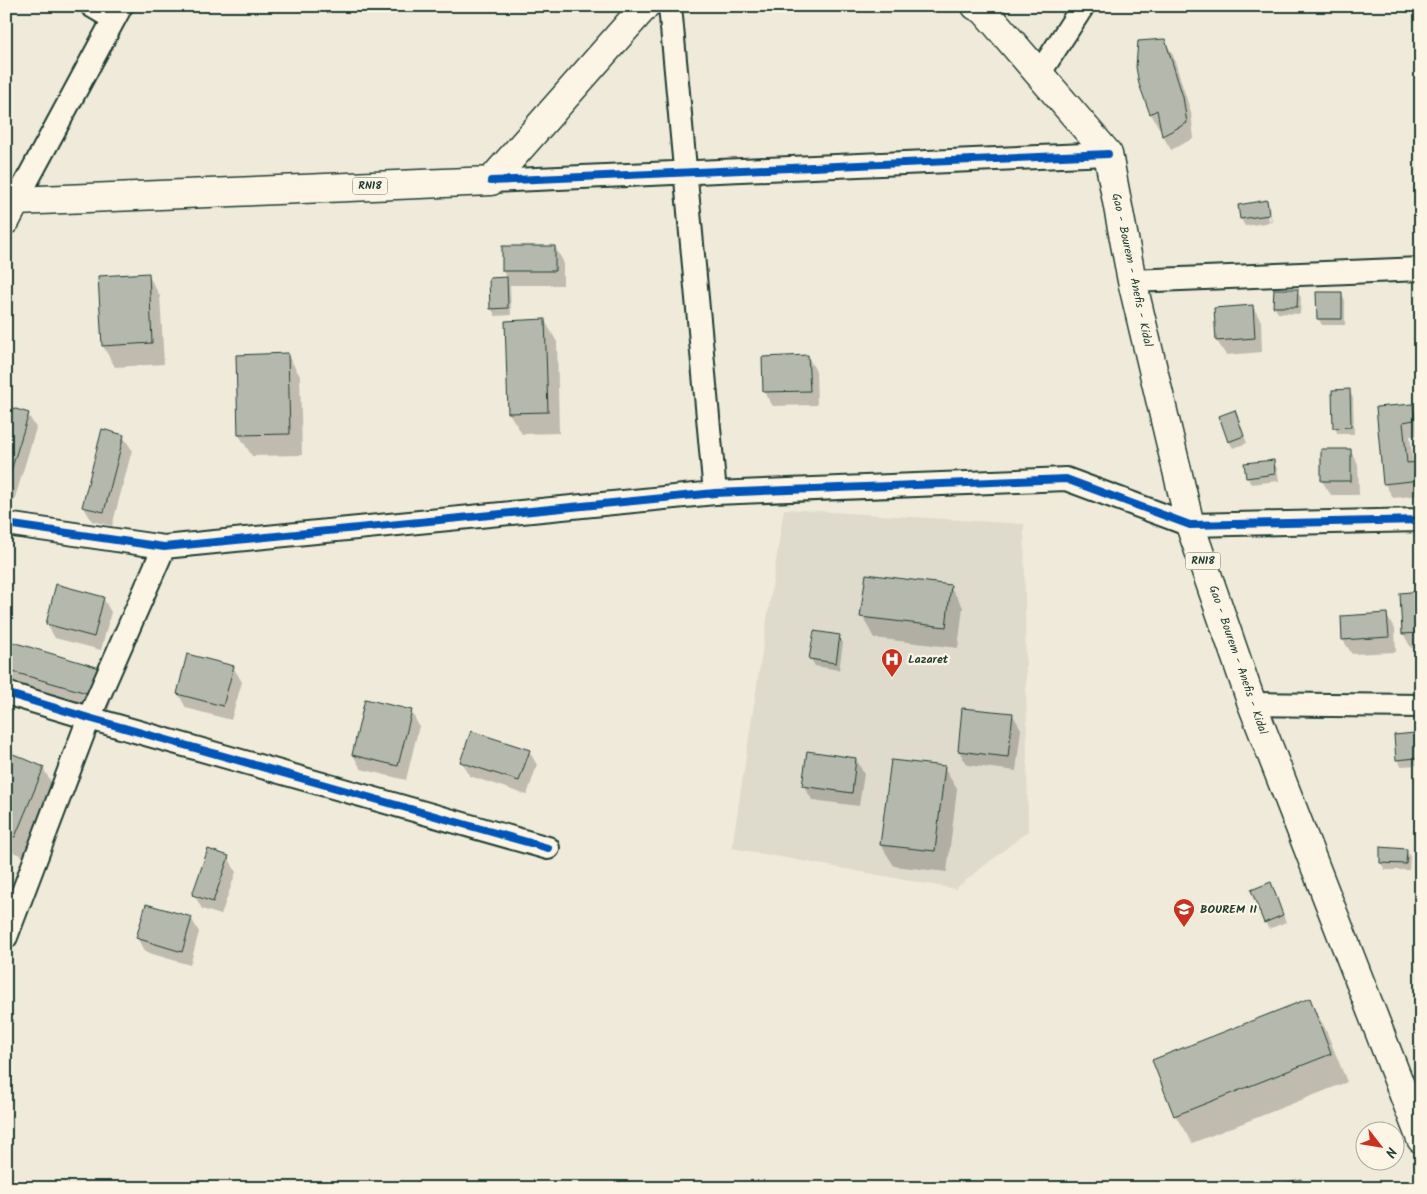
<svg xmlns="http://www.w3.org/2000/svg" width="1427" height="1194" viewBox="0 0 1427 1194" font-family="Kalam,sans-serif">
<rect width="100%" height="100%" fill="#efeada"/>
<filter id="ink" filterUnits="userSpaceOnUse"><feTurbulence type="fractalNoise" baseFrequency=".02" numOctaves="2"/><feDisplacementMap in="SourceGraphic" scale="10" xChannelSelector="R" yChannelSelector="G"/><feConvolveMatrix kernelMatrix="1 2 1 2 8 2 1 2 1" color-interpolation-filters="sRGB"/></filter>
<g filter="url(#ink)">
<path fill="#dedbcc" d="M 784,509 L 1024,524 L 1028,831 L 955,889 L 732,848 Z"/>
<path fill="#0003" fill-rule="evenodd" d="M 377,6 L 415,6 L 416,9 L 380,11 Z
M 1165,41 L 1173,55 L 1191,113 L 1194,138 L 1171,150 L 1163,136 L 1161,126 L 1159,128 L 1151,114 L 1141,84 Z
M 1267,201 L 1270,208 L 1272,222 L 1245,226 L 1241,219 L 1239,206 ZM 1267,207 L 1269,207 L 1271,221 L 1269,221 Z
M 555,247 L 563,261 L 563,285 L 510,285 L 511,315 L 495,316 L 492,309 L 490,279 L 507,279 L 503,271 L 503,248 Z
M 148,275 L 160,296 L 164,364 L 115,367 L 103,346 Z
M 1297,291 L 1301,298 L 1300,314 L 1278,313 L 1274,306 Z
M 1341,293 L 1345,300 L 1345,325 L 1322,325 L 1318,318 Z
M 1253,307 L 1261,321 L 1262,352 L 1226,355 L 1217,341 Z
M 545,321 L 557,342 L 559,433 L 522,434 L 509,413 Z
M 287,354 L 300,376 L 302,455 L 252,456 L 239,435 Z
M 808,357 L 816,371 L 817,405 L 773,406 L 764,392 L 763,358 Z
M 1349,391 L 1353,398 L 1354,434 L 1338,434 L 1334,427 Z
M 1412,405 L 1420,419 L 1421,435 L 1410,436 L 1413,463 L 1418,463 L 1421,467 L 1421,495 L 1393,498 L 1385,484 L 1377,408 Z
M 6,407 L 28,414 L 36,428 L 14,501 L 6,498 Z
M 1235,412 L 1247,443 L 1233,448 L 1229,441 Z
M 123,436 L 132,450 L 112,526 L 92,521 L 83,506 Z
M 1322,450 L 1350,450 L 1358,464 L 1359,495 L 1331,495 L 1322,481 Z
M 1273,461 L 1277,468 L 1279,481 L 1251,484 L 1247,477 Z
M 950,586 L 963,607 L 958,648 L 874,638 L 862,616 Z
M 1421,593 L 1421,647 L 1411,648 L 1403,633 Z
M 103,598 L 111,612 L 101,650 L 55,638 L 47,624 Z
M 1386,615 L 1395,629 L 1396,652 L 1352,654 L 1343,640 Z
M 839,636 L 843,643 L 839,670 L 815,666 L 811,659 Z
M 6,642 L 102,670 L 114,691 L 107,716 L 6,687 Z
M 233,667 L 242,682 L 231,720 L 186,708 L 178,693 Z
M 411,711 L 419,726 L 406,780 L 361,769 L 353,755 Z
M 1013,715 L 1021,729 L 1016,771 L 967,765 L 959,751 Z
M 1414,735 L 1418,741 L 1420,765 L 1401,766 L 1397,759 Z
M 529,751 L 537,765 L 527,795 L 470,776 L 462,762 Z
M 6,753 L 43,768 L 55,789 L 27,858 L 6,849 Z
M 856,759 L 864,774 L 859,806 L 812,800 L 804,786 Z
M 944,768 L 957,789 L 947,872 L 894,866 L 881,845 Z
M 1406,850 L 1410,857 L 1409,870 L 1385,870 L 1381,863 Z
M 228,857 L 236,872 L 221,915 L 202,909 L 194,894 Z
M 1270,884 L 1286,922 L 1269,929 L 1265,922 Z
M 191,918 L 199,932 L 190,965 L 146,952 L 137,938 Z
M 1309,1000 L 1325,1028 L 1347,1082 L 1192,1143 L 1175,1115 Z"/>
<path fill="#b5b9ad" stroke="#1f3d34" d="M 1165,39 L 1183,97 L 1187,123 L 1162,136 L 1157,110 L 1150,114 L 1139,84 L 1136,67 L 1138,41 Z
M 1267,200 L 1269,215 L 1240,219 L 1238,205 Z
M 502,246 L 555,246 L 555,271 L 502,271 Z
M 149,273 L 152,343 L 102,346 L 98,276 Z
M 507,277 L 508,308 L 490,309 L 489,278 Z
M 1274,289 L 1298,289 L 1297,307 L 1273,307 Z
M 1316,292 L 1342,292 L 1342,319 L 1317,319 Z
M 1253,305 L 1255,338 L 1216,341 L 1214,308 Z
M 545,319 L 548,412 L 508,413 L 505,321 Z
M 288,353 L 290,434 L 238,435 L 236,355 Z
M 808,355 L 810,391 L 763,392 L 762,357 Z
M 1350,389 L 1351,427 L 1333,428 L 1332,390 Z
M 1413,404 L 1414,420 L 1403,422 L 1407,463 L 1419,462 L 1421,480 L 1383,484 L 1376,407 Z
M 6,406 L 29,413 L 6,487 Z
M 1235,410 L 1244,436 L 1228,442 L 1219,416 Z
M 102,429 L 124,435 L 104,512 L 82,507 Z
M 1321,449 L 1351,449 L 1351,481 L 1321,481 Z
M 1274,460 L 1275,474 L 1246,478 L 1244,463 Z
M 866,574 L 951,585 L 946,627 L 860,617 Z
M 56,584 L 104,597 L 94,637 L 46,624 Z
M 1421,591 L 1421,633 L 1402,634 L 1400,593 Z
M 1387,613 L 1389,637 L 1342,640 L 1341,616 Z
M 814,631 L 840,635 L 836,663 L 809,659 Z
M 6,640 L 103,669 L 94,695 L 6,670 Z
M 187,654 L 234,666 L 223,706 L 177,694 Z
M 365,699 L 412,710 L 398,766 L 352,755 Z
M 962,708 L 1013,713 L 1008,757 L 958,751 Z
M 471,731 L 530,750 L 519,781 L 460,762 Z
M 1415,733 L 1417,758 L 1396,760 L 1394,735 Z
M 6,751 L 44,767 L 15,837 L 6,834 Z
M 807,751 L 856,758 L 852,793 L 802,786 Z
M 891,760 L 945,766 L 935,851 L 880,845 Z
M 1380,847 L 1407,849 L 1406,864 L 1380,863 Z
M 208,849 L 229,856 L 213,902 L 192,895 Z
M 1271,882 L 1283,915 L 1264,923 L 1251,890 Z
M 146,904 L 192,917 L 182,952 L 136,938 Z
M 1310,998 L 1331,1054 L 1174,1116 L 1152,1060 Z
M 1301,1179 L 1303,1188 L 1276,1188 L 1275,1185 Z"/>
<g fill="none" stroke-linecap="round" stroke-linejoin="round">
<g stroke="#1f3d34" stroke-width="26">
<path id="minor" d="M 92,6 L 114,19
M 670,6 L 715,493
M 1039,74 L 1083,6
M 491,181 L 1108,154
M 16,201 L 121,6
M 1132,281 L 1421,269
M 6,524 L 164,547 L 715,493 L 1066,479 L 1190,525 L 1421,520
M 6,693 L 89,718 L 548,848
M 1252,704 L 1421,706
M 6,937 L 89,718 L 164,547"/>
</g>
<g stroke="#1f3d34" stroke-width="31">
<path id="primary" d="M 976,6 L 984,10 L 1108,154 L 1132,281 L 1190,525 L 1252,704 L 1421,1139
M 6,220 L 16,201 L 491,181 L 645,6"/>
</g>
<use href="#minor" stroke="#fcf5e5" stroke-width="22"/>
<use href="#primary" stroke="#fcf5e5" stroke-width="28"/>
<g stroke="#fcf5e5" stroke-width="11">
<path id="cycleway" d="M 491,181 L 1108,154
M 6,524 L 164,547 L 715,493 L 1066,479 L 1190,525 L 1421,520
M 6,693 L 89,718 L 548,848"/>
</g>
<use href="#cycleway" stroke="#0057b8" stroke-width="8"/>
</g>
</g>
<defs>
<g id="hospital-pin" transform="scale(1.125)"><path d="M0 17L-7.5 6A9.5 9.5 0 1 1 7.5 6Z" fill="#c8321e" stroke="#fcf5e5"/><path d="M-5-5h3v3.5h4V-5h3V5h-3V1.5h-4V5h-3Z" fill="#fff"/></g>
<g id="school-pin" transform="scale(1.125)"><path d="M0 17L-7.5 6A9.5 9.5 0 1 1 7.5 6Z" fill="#c8321e" stroke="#fcf5e5"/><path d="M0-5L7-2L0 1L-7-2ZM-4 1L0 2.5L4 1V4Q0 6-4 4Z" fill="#fff"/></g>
</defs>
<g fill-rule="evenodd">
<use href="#hospital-pin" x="892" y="659"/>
<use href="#school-pin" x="1184" y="909"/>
</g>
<g text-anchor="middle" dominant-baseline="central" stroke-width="4.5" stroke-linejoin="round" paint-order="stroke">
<g fill="#fcf5e5" stroke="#617469" stroke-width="1">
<rect x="352.5" y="177.5" width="35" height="17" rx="4"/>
<rect x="1185.5" y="552.5" width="35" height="17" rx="4"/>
</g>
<g font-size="11" font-weight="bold" fill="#1f3d34">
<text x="370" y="186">RN18</text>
<text x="1203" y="561">RN18</text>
</g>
<g font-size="12" fill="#1f3d34" stroke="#fcf5e5">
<text transform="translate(1132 270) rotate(78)">Gao - Bourem - Anefis - Kidal</text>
<text transform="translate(1238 660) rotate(71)">Gao - Bourem - Anefis - Kidal</text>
</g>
<g font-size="12" font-weight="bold" fill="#1f3d34" stroke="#fcf5e5" text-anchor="start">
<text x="908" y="659">Lazaret</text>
<text x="1200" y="909">BOUREM II</text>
</g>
</g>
<rect width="1427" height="1194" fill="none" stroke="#fcf5e5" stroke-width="25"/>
<rect x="12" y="12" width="1402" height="1169" fill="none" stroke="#1f3d34" stroke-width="2" filter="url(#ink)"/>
<g transform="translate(1380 1146) rotate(121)"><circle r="24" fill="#fcf5e5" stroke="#a4ab9e"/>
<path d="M0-4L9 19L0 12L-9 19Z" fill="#c8321e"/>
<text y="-8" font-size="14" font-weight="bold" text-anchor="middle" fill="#1f3d34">N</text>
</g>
</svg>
